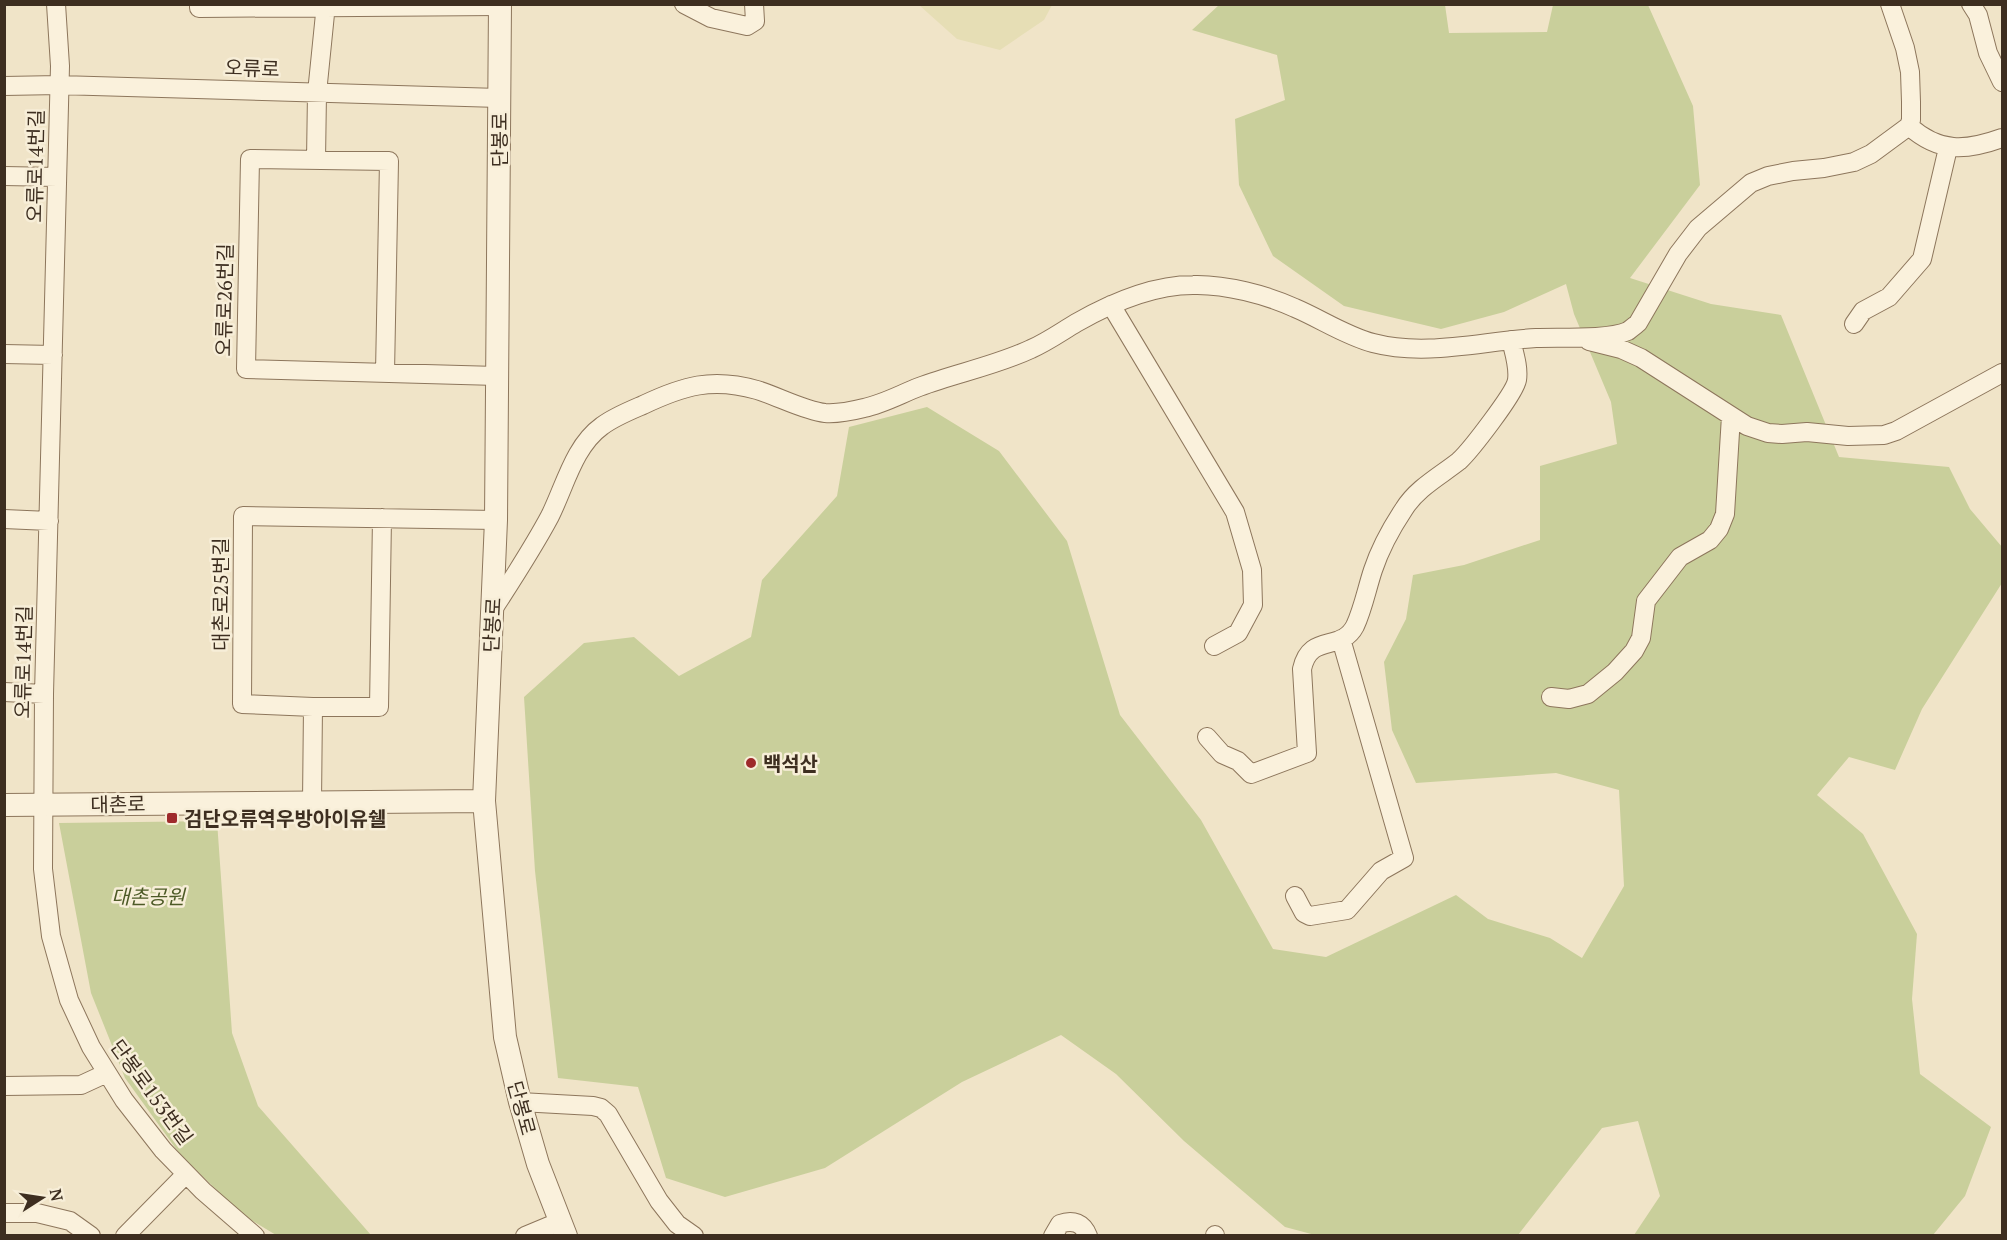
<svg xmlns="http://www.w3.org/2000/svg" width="2007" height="1240" viewBox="0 0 2007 1240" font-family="'PT Serif','Noto Sans KR',serif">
<rect width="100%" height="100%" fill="#f0e4c8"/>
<path fill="#e6deb5" d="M 919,5 L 1052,5 L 1044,20 L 1000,50 L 957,39 Z"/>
<path fill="#c9cf9b" d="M 1219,5 L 1445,5 L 1449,33 L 1547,32 L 1553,5 L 1648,5 L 1693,106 L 1700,185 L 1630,278 L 1711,304 L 1781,315 L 1839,457 L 1949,467 L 1970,509 L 2002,547 L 2002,583 L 1922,709 L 1895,770 L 1849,757 L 1817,795 L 1863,834 L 1917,934 L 1912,999 L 1920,1074 L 1991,1127 L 1965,1196 L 1933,1235 L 1634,1235 L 1660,1196 L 1638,1121 L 1602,1128 L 1518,1235 L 1315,1235 L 1285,1227 L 1184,1141 L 1116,1074 L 1061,1035 L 962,1082 L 825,1168 L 725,1197 L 666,1178 L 638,1087 L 558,1078 L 535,871 L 524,697 L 584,643 L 634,637 L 679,676 L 751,637 L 762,580 L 837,496 L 849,427 L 927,407 L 999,451 L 1067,541 L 1120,715 L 1201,820 L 1273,949 L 1326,957 L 1456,895 L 1488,919 L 1550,938 L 1582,958 L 1624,886 L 1619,790 L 1556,773 L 1416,783 L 1392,730 L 1384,662 L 1406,619 L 1413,575 L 1464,565 L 1540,540 L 1540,466 L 1617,444 L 1611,402 L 1574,314 L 1566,284 L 1504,312 L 1441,329 L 1344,306 L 1273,256 L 1239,185 L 1235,119 L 1285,100 L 1277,55 L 1192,30 Z
M 217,821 L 232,1033 L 258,1106 L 371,1235 L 276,1235 L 241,1214 L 179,1153 L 125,1078 L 91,993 L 59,823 Z"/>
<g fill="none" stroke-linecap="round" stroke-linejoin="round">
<g stroke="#8d765c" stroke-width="20">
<path id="minor" d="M 56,4 L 60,66 L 44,694 L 43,869 L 51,936 L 69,1000 L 91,1047 L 124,1100 L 163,1150 L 203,1191 L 255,1236
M 199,4 L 199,8 L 500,6
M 684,4 L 711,18 L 747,26 L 755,21 L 754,4
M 1971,4 L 1978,15 L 1988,53 L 2002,82
M 4,86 L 59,85 L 499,98
M 1909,126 C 1939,153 1966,151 2002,138
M 316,160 L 317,93 L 326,4
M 4,176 L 57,177
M 1111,305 L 1235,512 L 1252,570 L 1253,605 L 1238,633 L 1214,646
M 1854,324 L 1863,311 L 1889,297 L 1922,259 L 1948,148
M 1589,341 L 1621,349 L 1641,358 L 1747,426 L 1768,433 L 1782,434 L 1807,432 L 1848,436 L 1884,435 L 1896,431 L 2002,373
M 4,354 L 53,355
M 385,373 L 389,161 L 250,159 L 246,369 L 497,376
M 4,519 L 49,521
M 492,611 C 512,580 533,548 550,516 C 565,486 574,446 602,426 C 614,417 629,411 643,405 C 683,386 712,377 757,390 C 777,396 805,411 825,413 C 838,414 852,411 864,408 C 883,404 901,394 919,387 C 956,373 995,366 1031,349 C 1047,342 1061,332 1076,323 C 1111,303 1152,285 1193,285 C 1225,284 1267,295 1295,308 C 1321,319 1346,336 1373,343 C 1426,357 1482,341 1536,338 C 1559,337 1608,340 1628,331 C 1628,331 1637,324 1638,323 L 1678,254 L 1698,228 L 1751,183 L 1768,176 L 1793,171 L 1824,168 L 1854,162 L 1871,154 L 1909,126 L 1911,120 L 1911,102 L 1910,72 L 1905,48 L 1890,4
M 4,692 L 44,694
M 1551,697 L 1569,699 L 1588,694 L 1615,672 L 1634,651 L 1641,638 L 1646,601 L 1680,557 L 1710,540 L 1719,529 L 1725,514 L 1731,416
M 313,707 L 379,707 L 382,518
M 1207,737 L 1222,754 L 1238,761 L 1251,774 L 1307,753 L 1302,669 C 1310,632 1341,653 1355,626 C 1363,609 1367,588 1373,570 C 1380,549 1392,527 1404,509 C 1417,488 1440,476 1459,461 C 1470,451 1515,393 1517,380 C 1519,367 1514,353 1511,340
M 312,802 L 313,707 L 242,704 L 243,516 L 496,520
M 1295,896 L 1304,913 L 1310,916 L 1347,910 L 1381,871 L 1404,858 L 1341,639
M 4,1086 L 81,1085 L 107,1073
M 520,1102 L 593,1106 L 601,1108 L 608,1114 L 659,1201 L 677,1224 L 694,1236
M 4,1213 L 37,1213 L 70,1221 L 91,1236
M 125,1236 L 186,1174
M 525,1236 L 561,1221
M 1053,1236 L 1060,1224 C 1073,1219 1083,1223 1088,1236
M 1215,1236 L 1215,1235"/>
</g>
<g stroke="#8d765c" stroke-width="24">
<path id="tertiary" d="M 500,4 L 496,520 L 484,801 L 505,1037 L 520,1102 L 538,1164 L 566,1236
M 4,805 L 484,801"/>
</g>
<use href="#minor" stroke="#faf1dc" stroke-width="18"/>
<use href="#tertiary" stroke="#faf1dc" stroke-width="22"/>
</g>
<g fill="#9e2a2b" stroke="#f7eed8" stroke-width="2">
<circle cx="751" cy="763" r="6"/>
<rect x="166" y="812" width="12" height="12" rx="3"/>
</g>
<g text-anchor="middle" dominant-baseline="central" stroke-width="5" stroke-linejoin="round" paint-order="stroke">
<g font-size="20" fill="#3d2e20" stroke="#f7eed8">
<text transform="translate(252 68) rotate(2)">오류로</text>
<text transform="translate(499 140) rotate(-90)">단봉로</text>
<text transform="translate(35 166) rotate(-89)">오류로14번길</text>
<text transform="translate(224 300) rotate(-89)">오류로26번길</text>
<text transform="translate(220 594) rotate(-90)">대촌로25번길</text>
<text transform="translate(492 625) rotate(-87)">단봉로</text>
<text transform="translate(23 662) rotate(-89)">오류로14번길</text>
<text transform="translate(118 804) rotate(-1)">대촌로</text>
<text transform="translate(152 1092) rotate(54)">단봉로153번길</text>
<text transform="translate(522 1108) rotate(75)">단봉로</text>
</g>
<g font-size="20" font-weight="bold" fill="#3d2e20" stroke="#f7eed8" text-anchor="start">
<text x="763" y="763">백석산</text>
<text x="184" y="818">검단오류역우방아이유쉘</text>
</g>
<g font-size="20" font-style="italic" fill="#4d5a26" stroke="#f7eed8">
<text x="148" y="896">대촌공원</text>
</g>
</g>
<rect width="2007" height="1240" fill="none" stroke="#3d2e20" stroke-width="12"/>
<g transform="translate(42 1198) rotate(78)" stroke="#f7eed8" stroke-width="4.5" paint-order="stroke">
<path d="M0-4.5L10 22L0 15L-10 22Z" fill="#3d2e20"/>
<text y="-9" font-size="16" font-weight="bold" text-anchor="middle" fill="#3d2e20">N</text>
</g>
</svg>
